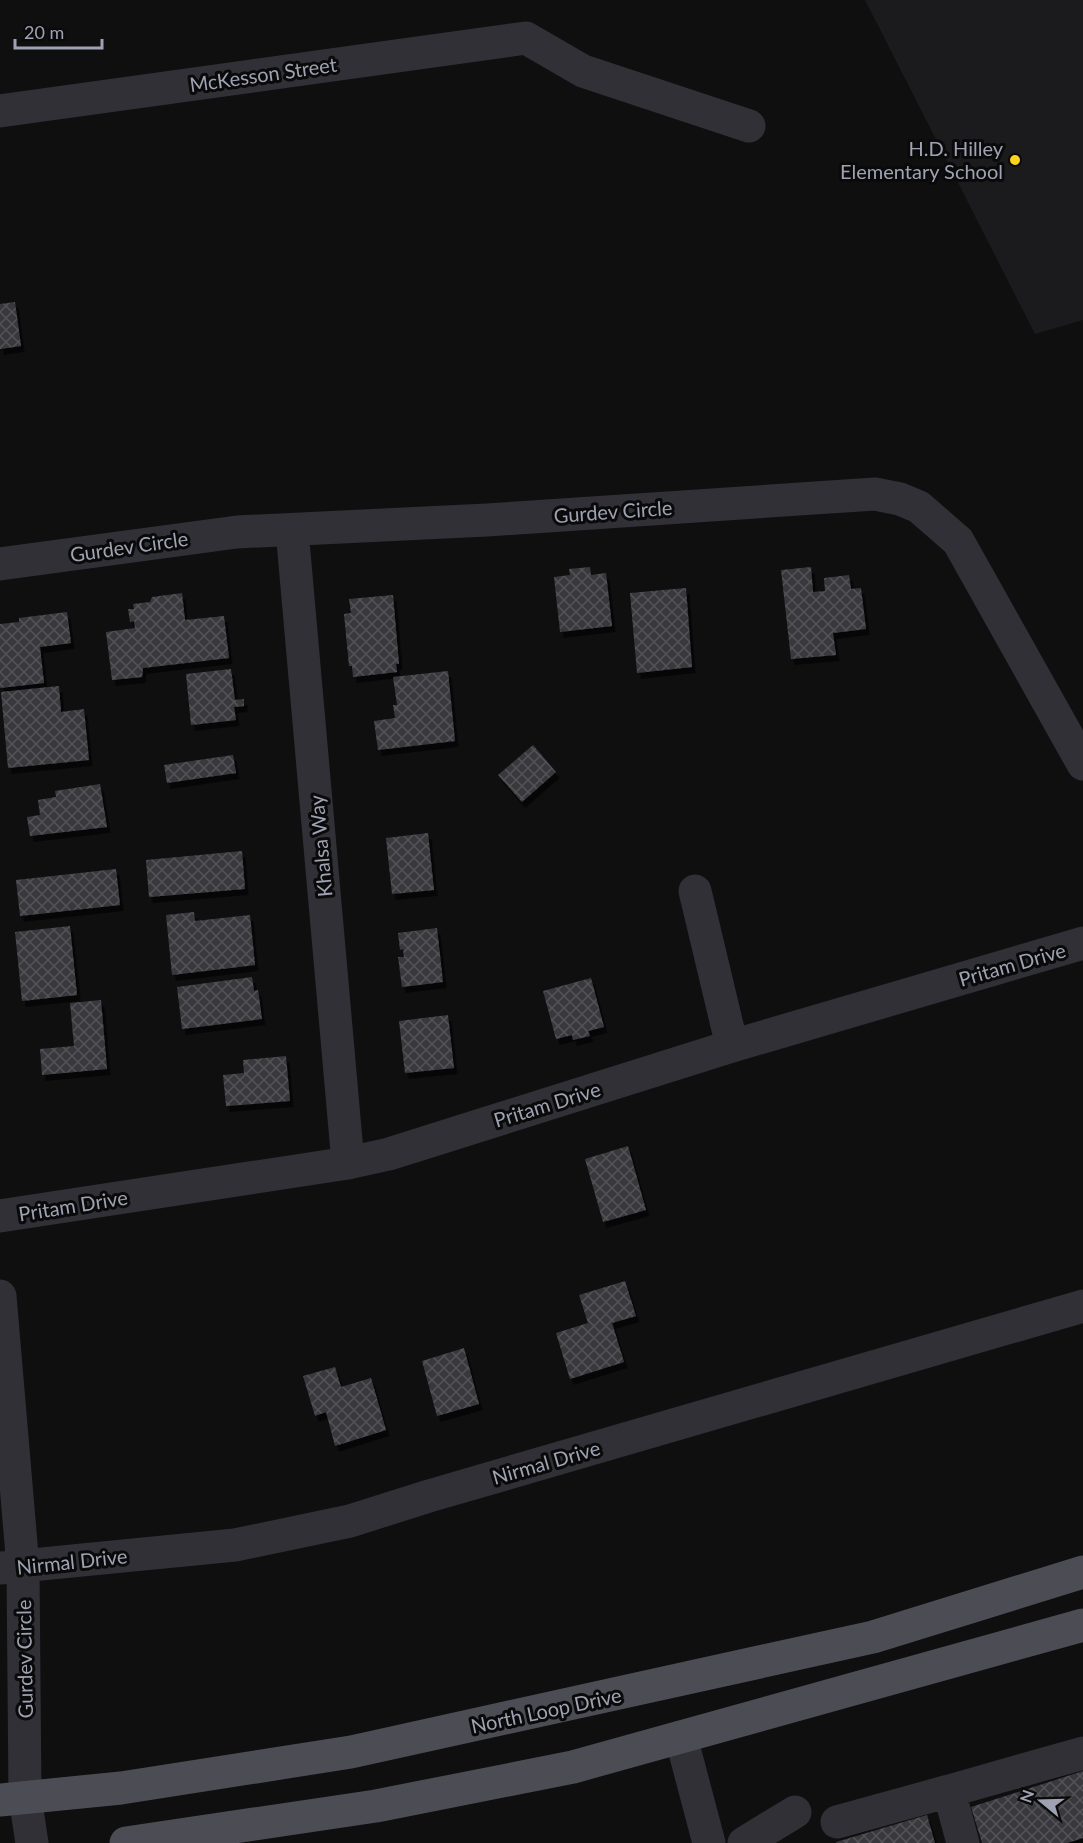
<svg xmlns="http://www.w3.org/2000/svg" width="1083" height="1843" viewBox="0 0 1083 1843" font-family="Lato,sans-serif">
<defs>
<pattern id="building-cross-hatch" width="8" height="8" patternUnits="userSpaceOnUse" patternTransform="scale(1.5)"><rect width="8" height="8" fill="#38393e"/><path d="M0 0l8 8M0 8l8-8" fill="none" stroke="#525258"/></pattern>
<filter id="shadow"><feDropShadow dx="3.5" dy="6" stdDeviation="0" flood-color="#0009"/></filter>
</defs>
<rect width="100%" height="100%" fill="#0f0f10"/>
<path fill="#1b1b1d" d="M 865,0 L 1083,0 L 1083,320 L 1035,334 Z"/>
<path fill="url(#building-cross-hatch)" filter="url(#shadow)" d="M 15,302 L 21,346 L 0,349 L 0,304 Z
M 590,567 L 591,575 L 606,573 L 612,626 L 560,632 L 554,577 L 570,575 L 569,569 Z
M 811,567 L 813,592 L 825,591 L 824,578 L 849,575 L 851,589 L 861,588 L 866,629 L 833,633 L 836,655 L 791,659 L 781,570 Z
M 686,588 L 692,667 L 637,673 L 630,593 Z
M 182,593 L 185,620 L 224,616 L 229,658 L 143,668 L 142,677 L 112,680 L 106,632 L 135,628 L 134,621 L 130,622 L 128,609 L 134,609 L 133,604 L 150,602 L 152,597 Z
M 393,595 L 399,664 L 396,664 L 397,672 L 353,677 L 352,666 L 349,666 L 344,614 L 351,613 L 349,599 Z
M 67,612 L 71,643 L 40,647 L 44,683 L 0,688 L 0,624 L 19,622 L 19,618 Z
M 231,669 L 235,700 L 244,699 L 244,706 L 234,707 L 236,720 L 191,725 L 186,674 Z
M 448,671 L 455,741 L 378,750 L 374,721 L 395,718 L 393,705 L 397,705 L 393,677 Z
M 59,686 L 61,712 L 84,709 L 89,760 L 8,768 L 1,692 Z
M 533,745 L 556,772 L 522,802 L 498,775 Z
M 233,755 L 236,773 L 167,783 L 164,765 Z
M 100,784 L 107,827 L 30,836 L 27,817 L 40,815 L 38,800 L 56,797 L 55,791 Z
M 428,833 L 434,890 L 392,894 L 386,838 Z
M 242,851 L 245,889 L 149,897 L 146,860 Z
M 116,869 L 120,905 L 20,916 L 16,880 Z
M 194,912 L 195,921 L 250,915 L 255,965 L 172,975 L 166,915 Z
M 70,926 L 77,995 L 22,1001 L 15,932 Z
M 437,928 L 443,982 L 402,987 L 398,957 L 404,957 L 403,949 L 400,950 L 398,933 Z
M 252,977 L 254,991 L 258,990 L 262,1019 L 182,1029 L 177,987 Z
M 591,978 L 604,1027 L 588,1031 L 590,1036 L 573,1040 L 572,1035 L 556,1039 L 543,991 Z
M 101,1000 L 107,1069 L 42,1075 L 40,1049 L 74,1046 L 70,1003 Z
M 448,1015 L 454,1068 L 405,1073 L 399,1021 Z
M 286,1056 L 290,1101 L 226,1106 L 223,1075 L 244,1073 L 243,1060 Z
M 628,1146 L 646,1210 L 603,1222 L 585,1159 Z
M 625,1281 L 636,1316 L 612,1323 L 624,1362 L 570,1379 L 556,1333 L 588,1323 L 579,1295 Z
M 464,1348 L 479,1404 L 437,1416 L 422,1361 Z
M 335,1367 L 341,1387 L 371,1378 L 386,1430 L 335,1446 L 326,1412 L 315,1416 L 303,1376 Z
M 1083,1771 L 1083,1838 L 1067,1843 L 982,1843 L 971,1807 Z
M 927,1815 L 935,1843 L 836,1843 L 836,1842 Z"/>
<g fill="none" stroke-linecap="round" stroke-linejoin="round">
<path stroke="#303036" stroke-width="33" d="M 0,111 L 526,38 L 583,71 L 749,126
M 292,530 L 348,1163
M 0,564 L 237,532 L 487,520 L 875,494 L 900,499 L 919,507 L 958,541 L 1083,764
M 695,891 L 732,1046
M 0,1216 L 348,1163 L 389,1154 L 732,1046 L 1083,943
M 0,1296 L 23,1567 L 25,1797 L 32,1843
M 0,1568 L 235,1545 L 350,1521 L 429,1496 L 1083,1306
M 681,1737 L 709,1843
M 837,1822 L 949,1791
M 744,1843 L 795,1812
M 963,1843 L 949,1791 L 1083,1753"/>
<path stroke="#4c4c55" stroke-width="33" d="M 0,1800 L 121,1788 L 351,1752 L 873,1637 L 1083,1572
M 126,1843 L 376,1806 L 573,1767 L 1083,1625"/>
</g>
<circle fill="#fcd41b" stroke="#0a0a0b" stroke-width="2" cx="1015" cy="160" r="6"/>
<g text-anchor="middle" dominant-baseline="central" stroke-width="6" stroke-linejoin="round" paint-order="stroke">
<g font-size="20" fill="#9fa2b2" stroke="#0a0a0b">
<text transform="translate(263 74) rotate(-8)">McKesson Street</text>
<text transform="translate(613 511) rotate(-4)">Gurdev Circle</text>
<text transform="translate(129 546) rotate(-8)">Gurdev Circle</text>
<text transform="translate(320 846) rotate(-95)">Khalsa Way</text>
<text transform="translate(1012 964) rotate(-16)">Pritam Drive</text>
<text transform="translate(547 1104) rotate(-17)">Pritam Drive</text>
<text transform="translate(73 1205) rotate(-9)">Pritam Drive</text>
<text transform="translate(546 1462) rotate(-16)">Nirmal Drive</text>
<text transform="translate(72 1561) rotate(-6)">Nirmal Drive</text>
<text transform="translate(24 1659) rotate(-91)">Gurdev Circle</text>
<text transform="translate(546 1710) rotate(-12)">North Loop Drive</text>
</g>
<g font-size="20" fill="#9fa2b2" stroke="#0a0a0b" text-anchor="end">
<text x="1003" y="148">H.D. Hilley<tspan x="1003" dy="23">Elementary School</tspan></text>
</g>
</g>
<g transform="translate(1041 1801) rotate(289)" stroke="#0a0a0b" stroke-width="4.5" paint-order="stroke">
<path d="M0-4.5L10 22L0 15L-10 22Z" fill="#9fa2b2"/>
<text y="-9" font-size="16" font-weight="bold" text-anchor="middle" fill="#9fa2b2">N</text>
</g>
<path d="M15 39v9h87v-9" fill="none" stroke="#9fa2b2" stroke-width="3"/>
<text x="24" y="39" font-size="18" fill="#9fa2b2" stroke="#0a0a0b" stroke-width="4.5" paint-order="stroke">20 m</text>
</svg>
